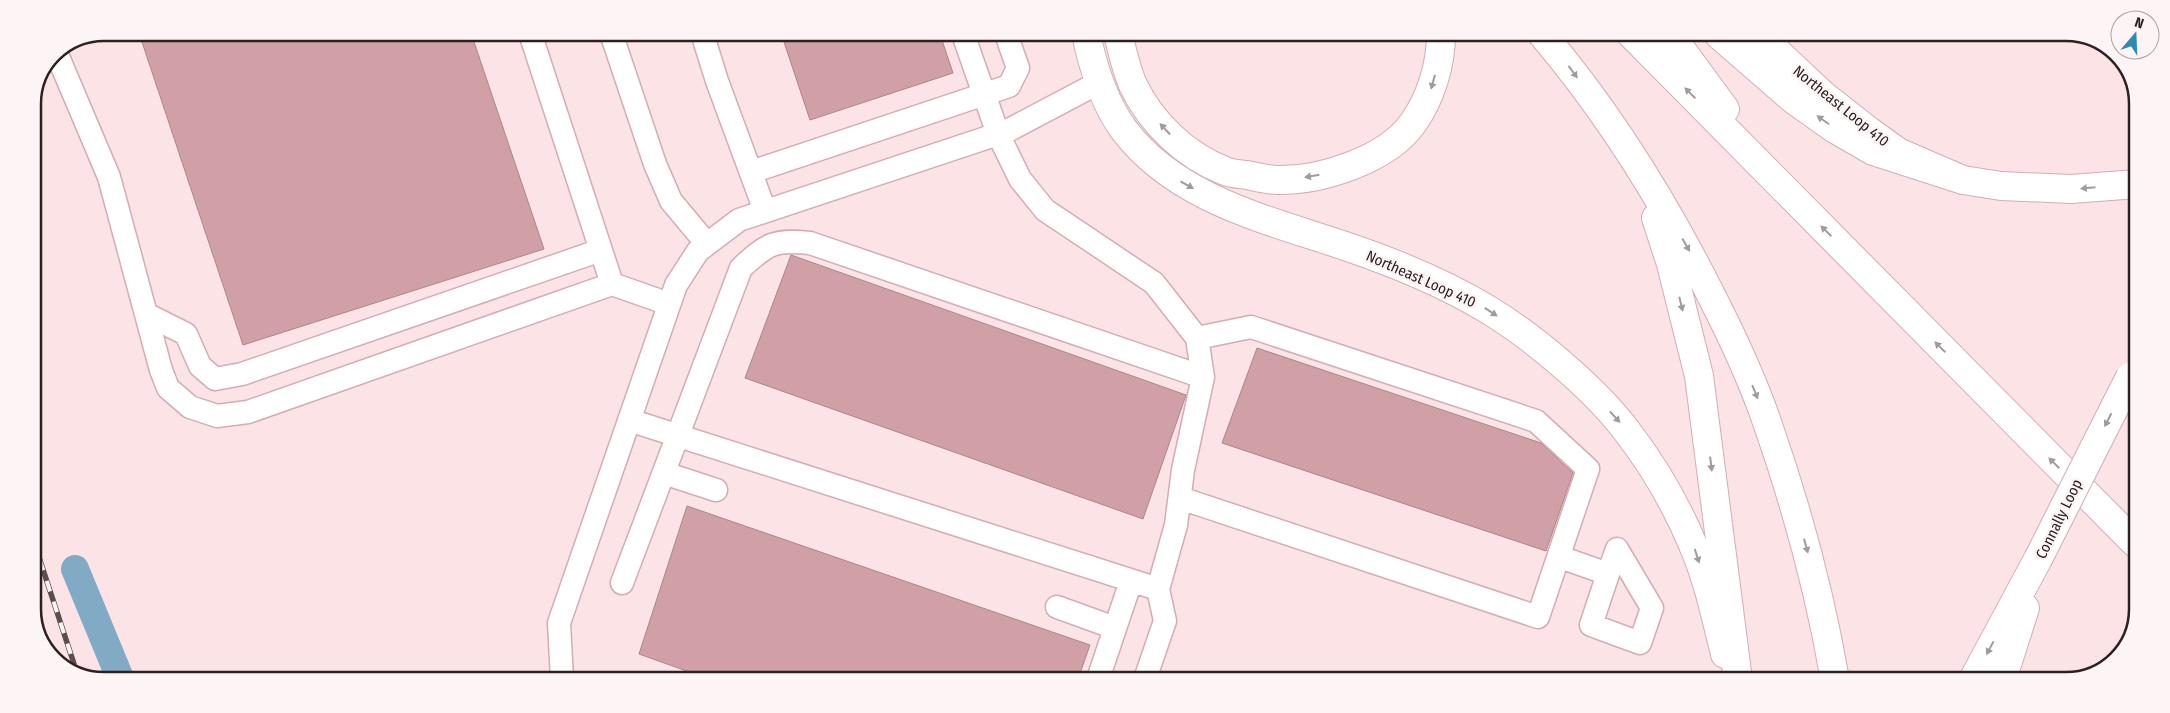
<svg xmlns="http://www.w3.org/2000/svg" width="2170" height="713" viewBox="0 0 2170 713" font-family="'Fira Sans Condensed',sans-serif">
<rect width="100%" height="100%" fill="#fbe3e6"/>
<g fill="none" stroke-linecap="round" stroke-linejoin="round">
<path stroke="#81abc4" stroke-width="28" d="M 75,569 L 120,678"/>
</g>
<path fill="#d1a0a6" stroke="#a9868a" d="M 139,33 L 471,33 L 544,249 L 243,345 Z
M 781,33 L 940,34 L 953,73 L 810,120 Z
M 791,255 L 1186,395 L 1143,519 L 745,378 Z
M 1257,348 L 1541,443 L 1573,473 L 1546,551 L 1222,443 Z
M 687,506 L 1090,645 L 1078,679 L 709,679 L 639,654 Z"/>
<g fill="none" stroke-linecap="round" stroke-linejoin="round">
<g stroke="#d3adb2" stroke-width="25">
<path id="minor" d="M 530,33 L 612,284
M 611,33 L 655,164 L 671,201 L 707,244
M 702,33 L 717,81 L 765,211
M 56,52 L 109,177 L 161,370 L 168,388 L 190,407 L 217,416 L 248,412 L 612,284 L 669,304
M 751,172 L 1009,86 L 1018,68 L 1006,34
M 146,314 L 186,334 L 200,366 L 215,379 L 242,374 L 601,250
M 629,420 L 1158,589 L 1176,525 L 1183,470 L 1203,377 L 1197,338 L 1154,283 L 1045,210 L 1020,179 L 998,134 L 963,34
M 664,473 L 716,490
M 1180,498 L 1538,617 L 1588,469 L 1536,421 L 1251,327 L 1197,338
M 1560,557 L 1608,574 L 1591,625 L 1640,643 L 1652,608 L 1617,549 L 1608,574
M 622,583 L 741,268 C 767,244 774,239 810,243 L 1203,377
M 1057,607 L 1115,628
M 562,679 L 559,623 L 676,285 L 698,251 L 739,220 L 1007,131 L 1100,82
M 1098,679 L 1131,581
M 1145,679 L 1165,621 L 1158,589"/>
</g>
<g stroke="#d3adb2" stroke-width="30">
<path id="major" d="M 1086,34 C 1093,67 1104,103 1124,130 C 1177,200 1269,220 1348,247 C 1395,263 1444,283 1487,309 C 1532,336 1594,388 1626,430 C 1653,465 1676,504 1693,545 C 1708,579 1716,618 1725,654
M 1759,35 L 1823,95 L 1869,131 L 1898,152 L 1963,180 L 2001,186 L 2071,189 L 2137,184"/>
</g>
<g stroke="#d3adb2" stroke-width="30">
<path id="highway" d="M 1118,34 C 1122,50 1126,69 1133,85 C 1151,123 1186,156 1225,171 C 1232,174 1240,174 1247,175 C 1257,177 1268,180 1277,180 C 1320,181 1387,160 1413,123 C 1431,98 1441,64 1441,34
M 1542,34 C 1610,114 1665,203 1712,297 C 1733,338 1753,381 1768,425 C 1797,508 1820,593 1835,680
M 1631,34 L 2135,543
M 1670,34 L 1725,109
M 1719,35 L 1794,100 L 1835,129 L 1873,151 L 1963,180
M 1656,218 L 1671,264 L 1699,376 L 1738,680
M 1973,680 L 2038,559
M 2002,680 L 2025,608"/>
</g>
<use href="#minor" stroke="#fff" stroke-width="22"/>
<use href="#major" stroke="#fff" stroke-width="28"/>
<use href="#highway" stroke="#fff" stroke-width="28"/>
<g stroke="#5d4d4e" stroke-width="5.5">
<path id="rail" d="M 33,539 L 77,673"/>
</g>
<use href="#rail" stroke="#fdf5f5" stroke-width="4" stroke-dasharray="11" stroke-linecap="butt"/>
<g stroke="#d3adb2" stroke-width="30" stroke-linecap="butt">
<path id="highway-bridge" d="M 2038,559 L 2130,377"/>
</g>
<use href="#highway-bridge" stroke="#fff" stroke-width="28"/>
</g>
<defs><path id="oneway-solid" d="M-6-.8H1V-3.2L6.5 0L1 3.2V.8H-6Z" transform="scale(1.25)"/></defs>
<g fill="#a19b9b">
<use href="#oneway-solid" transform="translate(1573 72) rotate(54)"/>
<use href="#oneway-solid" transform="translate(1433 82) rotate(105)"/>
<use href="#oneway-solid" transform="translate(1690 93) rotate(-135)"/>
<use href="#oneway-solid" transform="translate(1823 120) rotate(-145)"/>
<use href="#oneway-solid" transform="translate(1165 129) rotate(-133)"/>
<use href="#oneway-solid" transform="translate(1312 176) rotate(170)"/>
<use href="#oneway-solid" transform="translate(1187 185) rotate(29)"/>
<use href="#oneway-solid" transform="translate(2088 188) rotate(175)"/>
<use href="#oneway-solid" transform="translate(1826 231) rotate(-135)"/>
<use href="#oneway-solid" transform="translate(1686 245) rotate(60)"/>
<use href="#oneway-solid" transform="translate(1681 304) rotate(76)"/>
<use href="#oneway-solid" transform="translate(1491 312) rotate(33)"/>
<use href="#oneway-solid" transform="translate(1940 347) rotate(-135)"/>
<use href="#oneway-solid" transform="translate(1755 392) rotate(68)"/>
<use href="#oneway-solid" transform="translate(1615 417) rotate(47)"/>
<use href="#oneway-solid" transform="translate(2108 420) rotate(117)"/>
<use href="#oneway-solid" transform="translate(2054 463) rotate(-135)"/>
<use href="#oneway-solid" transform="translate(1711 464) rotate(83)"/>
<use href="#oneway-solid" transform="translate(1806 546) rotate(75)"/>
<use href="#oneway-solid" transform="translate(1697 556) rotate(72)"/>
<use href="#oneway-solid" transform="translate(1990 648) rotate(118)"/>
</g>
<g text-anchor="middle" dominant-baseline="central" stroke-width="5" stroke-linejoin="round" paint-order="stroke">
<g font-size="15" fill="#2e2021" stroke="#fdf5f5">
<text transform="translate(1841 106) rotate(39)">Northeast Loop 410</text>
<text transform="translate(1421 279) rotate(24)">Northeast Loop 410</text>
<text transform="translate(2059 519) rotate(-64)">Connally Loop</text>
</g>
</g>
<path d="M0 0H2170V713H0ZM104 41H2066A63 63 0 0 1 2129 104V609A63 63 0 0 1 2066 672H104A63 63 0 0 1 41 609V104A63 63 0 0 1 104 41Z" fill="#fdf5f5" fill-rule="evenodd"/>
<path fill="none" stroke="#2e2021" stroke-width="2.5" d="M104 41H2066A63 63 0 0 1 2129 104V609A63 63 0 0 1 2066 672H104A63 63 0 0 1 41 609V104A63 63 0 0 1 104 41Z"/>
<g transform="translate(2135 35) rotate(19)"><circle r="24" fill="#fdf5f5" stroke="#aaa0a0"/>
<path d="M0-4L9 19L0 12L-9 19Z" fill="#2f89b7"/>
<text y="-8" font-size="14" font-weight="bold" text-anchor="middle" fill="#2e2021">N</text>
</g>
</svg>
